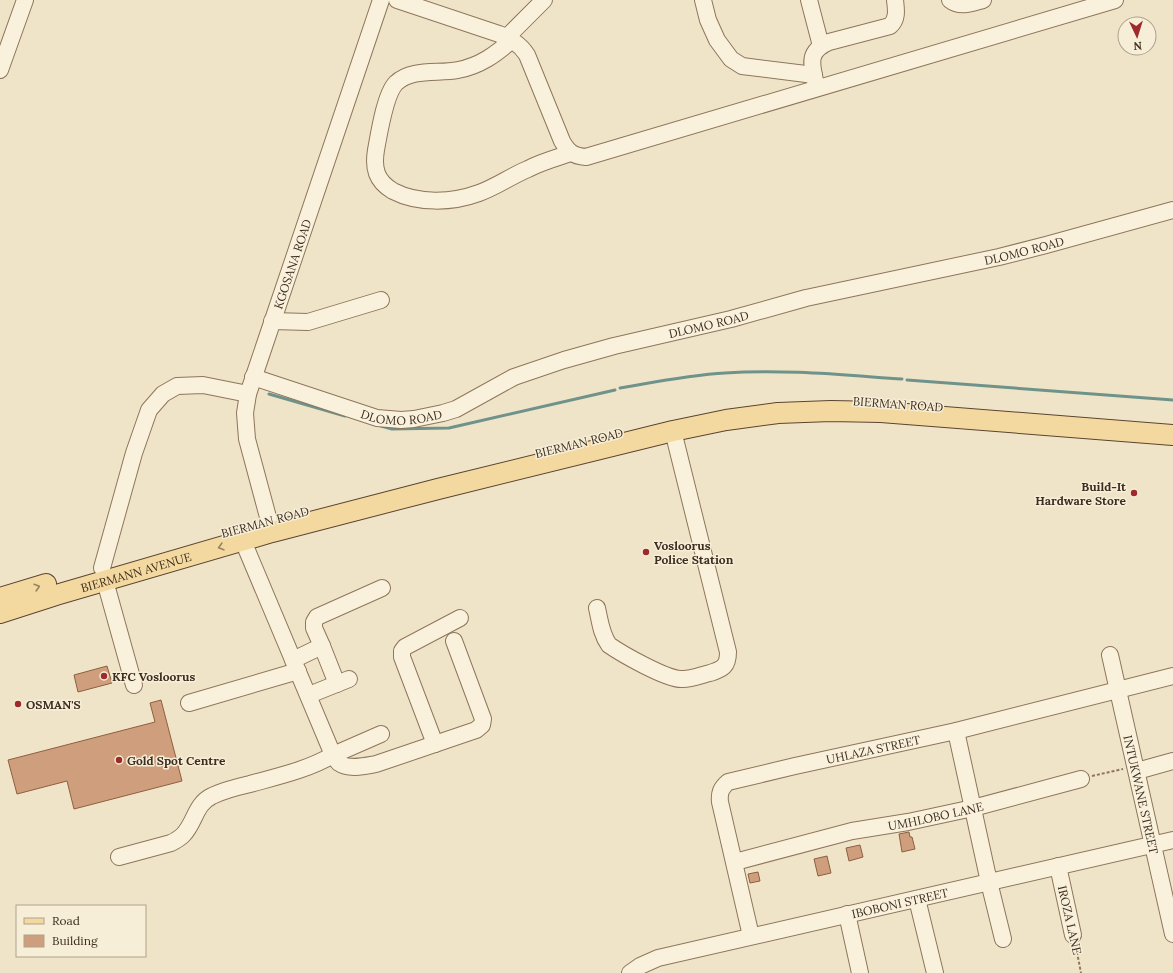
<svg xmlns="http://www.w3.org/2000/svg" width="1173" height="973" viewBox="0 0 1173 973" font-family="Lora,serif">
<rect width="100%" height="100%" fill="#f0e4c8"/>
<g fill="none" stroke-linecap="round" stroke-linejoin="round">
<path stroke="#6f938a" stroke-width="3" d="M 907,380 L 1173,400
M 620,388 C 655,382 690,375 725,373 C 784,369 843,375 902,379
M 269,394 L 345,416
M 381,426 L 392,429 L 449,428 L 615,390"/>
</g>
<path fill="#cf9f7d" stroke="#8d5f41" d="M 107,666 L 112,683 L 78,692 L 74,675 Z
M 161,700 L 182,781 L 74,809 L 67,781 L 17,794 L 8,760 L 155,722 L 150,703 Z
M 909,832 L 910,837 L 912,837 L 915,849 L 902,852 L 899,834 Z
M 860,845 L 863,857 L 849,861 L 846,848 Z
M 827,856 L 831,873 L 818,876 L 814,859 Z
M 758,872 L 760,881 L 750,883 L 748,874 Z"/>
<g fill="none" stroke-linecap="round" stroke-linejoin="round">
<g stroke="#8d765c" stroke-width="18">
<g id="minor">
<path d="M 397,0 L 499,34 C 511,39 520,44 527,55 L 562,141 C 568,152 573,156 586,157 L 1115,0"/>
<path d="M 703,0 L 708,20 L 717,40 L 731,59 L 742,66 L 814,75"/>
<path d="M 809,0 L 821,46"/>
<path d="M 950,0 C 960,8 972,3 983,0"/>
<path d="M 507,37 L 544,0"/>
<path d="M 512,40 C 496,54 480,66 458,70 C 438,74 412,68 396,83 C 385,94 379,134 376,150 C 373,168 376,181 393,191 C 418,204 452,203 479,193 C 496,187 511,176 528,169 C 541,162 556,158 571,153"/>
<path d="M 0,70 L 25,0"/>
<path d="M 816,85 C 812,65 806,52 829,42 L 890,26 C 898,19 896,9 895,0"/>
<path d="M 272,321 L 308,322 L 381,300"/>
<path id="s1" d="M 253,377 L 377,418 L 401,420 L 414,419 L 443,413 L 456,409 L 514,377 L 564,360 L 614,346 L 731,319 L 806,298 L 999,257 L 1046,245 L 1173,210"/>
<path id="s2" d="M 272,532 L 247,439 L 245,413 L 248,394 L 381,0"/>
<path d="M 102,568 L 134,453 L 149,410 L 163,394 L 177,386 L 203,385 L 248,394"/>
<path d="M 105,581 L 134,685"/>
<path d="M 597,608 C 600,621 601,634 609,645 C 622,654 666,679 681,679 C 690,680 701,675 710,673 C 723,669 728,666 728,652 L 673,431"/>
<path d="M 322,646 L 314,628 L 314,622 L 317,617 L 382,588"/>
<path id="s3" d="M 1110,655 L 1173,934"/>
<path d="M 293,660 L 322,646 L 337,684"/>
<path d="M 309,695 L 349,679"/>
<path d="M 189,703 L 298,671"/>
<path d="M 956,731 L 989,882 L 1003,939"/>
<path d="M 381,734 L 333,755 C 335,757 337,761 339,763 C 349,770 365,766 376,764 L 476,730 L 482,725 L 483,719 L 454,641"/>
<path d="M 435,744 L 402,657 L 402,651 L 405,647 L 460,618"/>
<path d="M 1137,771 L 1173,761"/>
<path d="M 119,857 L 171,843 C 175,841 180,838 183,835 C 195,823 195,804 212,796 C 224,790 237,787 250,784 C 279,776 307,770 333,755 L 243,541"/>
<path id="s4" d="M 735,862 L 852,831 L 908,822 L 973,808 L 1081,779"/>
<path d="M 1058,866 L 1073,935"/>
<path d="M 917,899 L 935,973"/>
<path d="M 847,914 L 860,973"/>
<path id="s5" d="M 751,936 L 720,802 C 719,793 721,788 728,782 L 795,766 L 956,731 L 1173,676"/>
<path id="s6" d="M 630,973 L 640,966 L 658,958 L 1173,840"/>
</g>
</g>
<g stroke="#5b4430" stroke-width="22">
<g id="major">
<path d="M 0,598 L 46,584"/>
<path id="s7" d="M 0,613 L 56,595 L 272,532 L 438,489 L 673,431 L 726,420 L 778,413 L 831,411 L 881,412 L 1173,435"/>
</g>
</g>
<path stroke="#8d765c" stroke-width="2" stroke-dasharray="3 2" stroke-linecap="butt" d="M 1092,776 L 1123,769
M 1076,947 L 1081,973"/>
<use href="#minor" stroke="#faf1dc" stroke-width="16"/>
<use href="#major" stroke="#f3d9a0" stroke-width="20"/>
</g>
<defs><path id="oneway-chevron" d="M-2-3.5L2.5 0L-2 3.5" fill="none" stroke-width="1.6" stroke-linecap="round" stroke-linejoin="round"/></defs>
<g stroke="#988460">
<use href="#oneway-chevron" transform="translate(221 547) rotate(164)"/>
<use href="#oneway-chevron" transform="translate(37 587) rotate(-17)"/>
</g>
<g fill="#9e2a2b" stroke="#f7eed8" stroke-width="1.5">
<circle cx="1134" cy="493" r="4"/>
<circle cx="646" cy="552" r="4"/>
<circle cx="104" cy="676" r="4"/>
<circle cx="18" cy="704" r="4"/>
<circle cx="119" cy="760" r="4"/>
</g>
<g text-anchor="middle" dominant-baseline="central" stroke-width="3" stroke-linejoin="round" paint-order="stroke">
<g font-size="12" fill="#3d2e20" stroke="#f7eed8">
<text stroke="none"><textPath href="#s1" startOffset="803">DLOMO ROAD</textPath></text>
<text stroke="none"><textPath href="#s2" startOffset="279">KGOSANA ROAD</textPath></text>
<text stroke="none"><textPath href="#s1" startOffset="479">DLOMO ROAD</textPath></text>
<text transform="translate(898 404) rotate(4)">BIERMAN ROAD</text>
<text stroke="none"><textPath href="#s1" startOffset="155">DLOMO ROAD</textPath></text>
<text transform="translate(579 443) rotate(-14)">BIERMAN ROAD</text>
<text transform="translate(265 522) rotate(-15)">BIERMAN ROAD</text>
<text stroke="none"><textPath href="#s7" startOffset="142">BIERMANN AVENUE</textPath></text>
<text stroke="none"><textPath href="#s5" startOffset="309">UHLAZA STREET</textPath></text>
<text stroke="none"><textPath href="#s3" startOffset="143">INTUKWANE STREET</textPath></text>
<text stroke="none"><textPath href="#s4" startOffset="206">UMHLOBO LANE</textPath></text>
<text stroke="none"><textPath href="#s6" startOffset="280">IBOBONI STREET</textPath></text>
<text transform="translate(1070 920) rotate(77)">IROZA LANE</text>
</g>
<g font-size="12" font-weight="bold" fill="#3d2e20" stroke="#f7eed8" text-anchor="start">
<text x="1126" y="486" text-anchor="end">Build-It<tspan x="1126" dy="14">Hardware Store</tspan></text>
<text x="654" y="545">Vosloorus<tspan x="654" dy="14">Police Station</tspan></text>
<text x="112" y="676">KFC Vosloorus</text>
<text x="26" y="704">OSMAN'S</text>
<text x="127" y="760">Gold Spot Centre</text>
</g>
</g>
<rect x="16" y="905" width="130" height="52" fill="#f7eed8" stroke="#ada18e"/>
<rect x="24" y="918" width="20" height="6" fill="#f3d9a0" stroke="#ada18e"/>
<text x="52" y="925" font-size="12" fill="#3d2e20">Road</text>
<rect x="24" y="935" width="20" height="12" fill="#cf9f7d" stroke="#ada18e"/>
<text x="52" y="945" font-size="12" fill="#3d2e20">Building</text>
<g transform="translate(1137 36) rotate(176)"><circle r="19" fill="#f7eed8" stroke="#ada18e"/>
<path d="M0-3L7 15L0 10L-7 15Z" fill="#9e2a2b"/>
<text y="-6" font-size="11" font-weight="bold" text-anchor="middle" fill="#3d2e20">N</text>
</g>
</svg>
